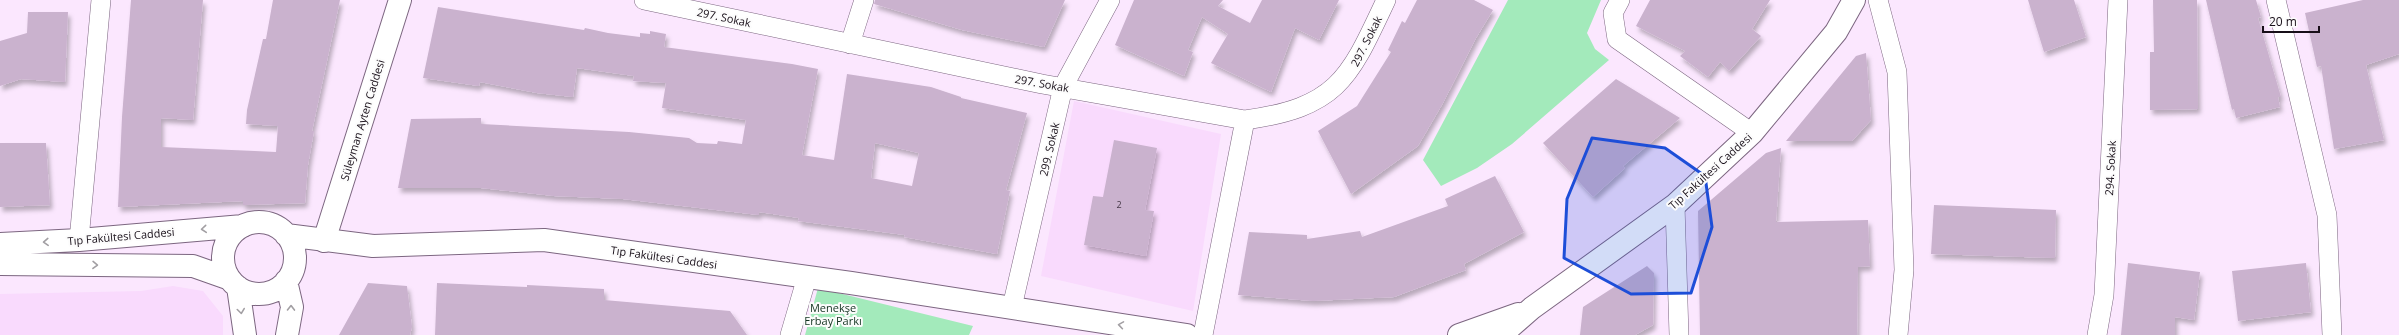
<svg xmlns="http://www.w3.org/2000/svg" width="2399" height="335" viewBox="0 0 2399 335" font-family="'Open Sans',sans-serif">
<defs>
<filter id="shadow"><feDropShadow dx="2.5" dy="4.5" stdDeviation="2" flood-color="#0004"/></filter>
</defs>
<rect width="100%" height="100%" fill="#fbe7fe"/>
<path fill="#f9dafd" d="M 1074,101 L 1221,134 L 1193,311 L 1041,276 Z
M 173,286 L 203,291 L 223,316 L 223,335 L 0,335 L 0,294 L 141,291 Z"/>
<path fill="#a3eabb" d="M 1508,0 L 1601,0 L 1587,33 L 1595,49 L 1609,60 L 1512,144 L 1477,168 L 1441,186 L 1423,160 Z
M 818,288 L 973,326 L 969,335 L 805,335 Z"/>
<path fill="#cab2ce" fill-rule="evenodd" filter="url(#shadow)" d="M 131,0 L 203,0 L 193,120 L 161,118 L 161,147 L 276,152 L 278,126 L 246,124 L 247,110 L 263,39 L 266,39 L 273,0 L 340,0 L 312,131 L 314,131 L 308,165 L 305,203 L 243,205 L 243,201 L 118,207 L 122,117 Z
M 875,0 L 1065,0 L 1044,47 L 962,30 L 874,4 Z
M 1134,0 L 1223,0 L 1218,6 L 1250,23 L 1262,0 L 1339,0 L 1319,40 L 1295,28 L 1271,92 L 1211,63 L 1228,34 L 1202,17 L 1188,50 L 1193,52 L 1184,76 L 1115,45 Z
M 1417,0 L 1474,0 L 1493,10 L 1476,38 L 1443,103 L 1418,146 L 1351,194 L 1318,131 L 1357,106 L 1391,52 L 1388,50 L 1402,21 L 1405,23 Z
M 1650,0 L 1770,0 L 1752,29 L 1761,36 L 1729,71 L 1720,62 L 1708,77 L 1680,56 L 1685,51 L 1636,26 Z
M 2028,0 L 2074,0 L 2086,37 L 2044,52 Z
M 2153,0 L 2197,0 L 2198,109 L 2150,110 L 2150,52 L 2154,52 Z
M 2206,0 L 2256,0 L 2261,17 L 2258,18 L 2281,97 L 2278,97 L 2280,107 L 2236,118 L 2234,109 L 2232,110 Z
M 2363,0 L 2399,0 L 2399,54 L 2366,65 L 2384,140 L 2334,149 L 2321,66 L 2317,67 L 2305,13 Z
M 438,7 L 584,30 L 585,28 L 608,33 L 640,37 L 640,33 L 650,34 L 650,31 L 666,34 L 664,47 L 792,64 L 818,69 L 802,155 L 834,160 L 847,74 L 931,87 L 961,97 L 961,98 L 1027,113 L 1006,190 L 1010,191 L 997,254 L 904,237 L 905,235 L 798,221 L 799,218 L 759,212 L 759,215 L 623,199 L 554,196 L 481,188 L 398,188 L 411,119 L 481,118 L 481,124 L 629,132 L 689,138 L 697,143 L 717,144 L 718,141 L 742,144 L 746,120 L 662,108 L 666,83 L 633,81 L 634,76 L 577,68 L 573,97 L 537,93 L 480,82 L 479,86 L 423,78 ZM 875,143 L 919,153 L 912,186 L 871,178 Z
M 28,12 L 68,12 L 65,82 L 21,79 L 0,86 L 0,41 L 27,33 Z
M 1866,53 L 1871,120 L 1852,141 L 1786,141 L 1856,56 Z
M 1616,79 L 1680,118 L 1623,166 L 1625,168 L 1593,197 L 1543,143 Z
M 1114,140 L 1157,148 L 1145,210 L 1154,211 L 1146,256 L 1084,245 L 1093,196 L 1103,197 Z
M 0,143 L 46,143 L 50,205 L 0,207 Z
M 1781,148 L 1776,222 L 1868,220 L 1870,266 L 1858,267 L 1857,335 L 1700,335 L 1698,211 L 1766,153 Z
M 1495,176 L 1524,232 L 1464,264 L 1466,270 L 1394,297 L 1313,301 L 1238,295 L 1249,232 L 1307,235 L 1307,239 L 1360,231 L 1362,237 L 1448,206 L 1445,199 Z
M 1934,205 L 2056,210 L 2055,258 L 1931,254 Z
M 2128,263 L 2200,272 L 2194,320 L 2175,317 L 2175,335 L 2121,335 Z
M 2306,263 L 2311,312 L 2238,321 L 2232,271 Z
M 1647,266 L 1654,273 L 1653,325 L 1635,335 L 1580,335 L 1583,307 Z
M 368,283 L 407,286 L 412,327 L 410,335 L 339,335 Z
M 437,283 L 527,287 L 527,285 L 604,289 L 604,300 L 730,311 L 747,335 L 435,335 Z"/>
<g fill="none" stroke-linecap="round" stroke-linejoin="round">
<g stroke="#7c6680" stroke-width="20">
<path id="minor" d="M 644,0 L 1042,84 L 1245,120 C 1338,107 1349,79 1386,0
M 1620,0 L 1613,13 L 1617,39 L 1752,133
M 1878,0 L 1897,72 L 1904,270 L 1898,335
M 2276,0 L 2327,215 L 2332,335
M 850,44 L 864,0
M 1675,205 L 1679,335
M 79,240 L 101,0
M 1012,307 L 1063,87 L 1110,0
M 790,335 L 807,277
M 1203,335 L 1245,120
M 2097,335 L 2104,295 L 2118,0"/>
</g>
<g stroke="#7c6680" stroke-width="24">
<path id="tertiary" d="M 324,241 L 400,0"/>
</g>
<g stroke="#7c6680" stroke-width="24">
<path id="secondary" d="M223 258a36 36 0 1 1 72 0a36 36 0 1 1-72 0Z
M 286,235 L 373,246 L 544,240 L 851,283 L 1187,335
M 0,244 L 79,240 L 243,226
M 0,264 L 193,266 L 227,278
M 286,281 L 292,307 L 287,335
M 238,287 L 245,335
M 1459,335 L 1518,314
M 1501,335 L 1532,308 L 1675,205 L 1752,133 L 1836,32 L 1854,0"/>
</g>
<use href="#minor" stroke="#fff" stroke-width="19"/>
<use href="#tertiary" stroke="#fff" stroke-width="22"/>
<use href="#secondary" stroke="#fff" stroke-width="22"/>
</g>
<defs><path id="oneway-chevron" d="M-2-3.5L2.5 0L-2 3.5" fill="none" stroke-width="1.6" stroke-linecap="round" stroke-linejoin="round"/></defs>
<g stroke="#a29fa3">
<use href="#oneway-chevron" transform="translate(204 229) rotate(175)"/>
<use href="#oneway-chevron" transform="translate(46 242) rotate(177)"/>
<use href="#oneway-chevron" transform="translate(95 265) rotate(1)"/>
<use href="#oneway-chevron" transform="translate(291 308) rotate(-89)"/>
<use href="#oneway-chevron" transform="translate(241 311) rotate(82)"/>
<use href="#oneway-chevron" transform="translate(1121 325) rotate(-171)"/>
</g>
<path fill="#1d4ed8" fill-opacity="0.2" stroke="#1d4ed8" stroke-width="3" stroke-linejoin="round" d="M 1592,138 L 1665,148 L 1705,176 L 1712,227 L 1691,293 L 1631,294 L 1564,258 L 1567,199 Z"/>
<g text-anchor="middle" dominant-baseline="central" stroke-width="4" stroke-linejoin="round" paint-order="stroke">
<g font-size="9" fill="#443746">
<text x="1119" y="204">2</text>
</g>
<g font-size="11" fill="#170e18" stroke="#fcfcfc">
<text transform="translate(724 17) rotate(12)">297. Sokak</text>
<text transform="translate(1366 41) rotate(-63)">297. Sokak</text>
<text transform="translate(1042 83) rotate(10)">297. Sokak</text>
<text transform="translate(362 120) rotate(-73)">Süleyman Ayten Caddesi</text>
<text transform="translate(1049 149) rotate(-77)">299. Sokak</text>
<text transform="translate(2110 168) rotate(-87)">294. Sokak</text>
<text transform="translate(1710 171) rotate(-42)">Tıp Fakültesi Caddesi</text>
<text transform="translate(121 236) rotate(-5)">Tıp Fakültesi Caddesi</text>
<text transform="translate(664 257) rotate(8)">Tıp Fakültesi Caddesi</text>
</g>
<g font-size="11" fill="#133421" stroke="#fcfcfc">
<text x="833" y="307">Menekşe<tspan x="833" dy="13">Erbay Parkı</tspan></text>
</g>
</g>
<path d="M2263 26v6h56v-6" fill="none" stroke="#170e18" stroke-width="2"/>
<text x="2269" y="26" font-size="12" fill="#170e18" stroke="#fcfcfc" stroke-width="3" paint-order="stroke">20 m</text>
</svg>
